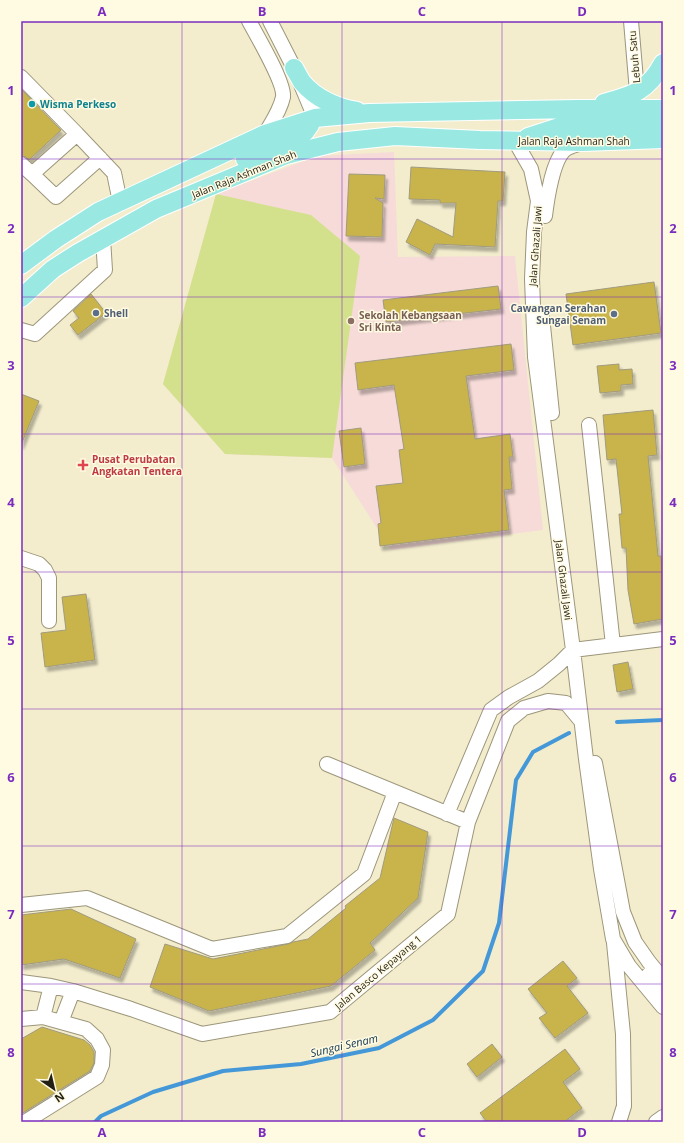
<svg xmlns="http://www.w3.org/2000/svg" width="684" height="1143" viewBox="0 0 684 1143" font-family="'Open Sans',sans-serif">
<defs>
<filter id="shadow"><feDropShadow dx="2.5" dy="4.5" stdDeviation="1" flood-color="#0004"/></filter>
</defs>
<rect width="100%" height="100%" fill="#f3edce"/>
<path fill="#f6dbd8" d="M 394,152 L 398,257 L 515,256 L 543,530 L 391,550 L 332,458 L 225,454 L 163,384 L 216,194 L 317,156 Z"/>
<path fill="#d4e18c" d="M 216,194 L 311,215 L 360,256 L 332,458 L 225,454 L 163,384 Z"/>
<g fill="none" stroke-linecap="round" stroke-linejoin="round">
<path stroke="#4498d8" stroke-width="4" d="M 617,722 L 663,720
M 95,1122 L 101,1116 L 153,1092 L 223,1071 L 301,1064 L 379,1048 L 433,1020 L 483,971 L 499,923 L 516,780 L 533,752 L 569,733"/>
</g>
<path fill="#c9b34c" stroke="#a09b7e" filter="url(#shadow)" d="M 21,89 L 61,130 L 29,160 L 26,157 L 21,156 Z
M 411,167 L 505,172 L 503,201 L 498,201 L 495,247 L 435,244 L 430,255 L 406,242 L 417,219 L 453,237 L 456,203 L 440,203 L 440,200 L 409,199 Z
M 349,174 L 385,175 L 384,199 L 375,198 L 383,203 L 382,237 L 346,236 Z
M 654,282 L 661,333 L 573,345 L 566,294 Z
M 498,286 L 501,309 L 386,322 L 383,300 Z
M 91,294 L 106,313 L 78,335 L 70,325 L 79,318 L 73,311 Z
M 511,344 L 514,370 L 466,376 L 475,439 L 510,434 L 513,457 L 509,457 L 512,489 L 504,490 L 509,530 L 380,546 L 378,524 L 381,523 L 376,486 L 403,483 L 399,450 L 404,449 L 394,385 L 358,390 L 355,363 Z
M 619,364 L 619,370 L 632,369 L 633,384 L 621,385 L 621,391 L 600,393 L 597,366 Z
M 21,394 L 39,401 L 21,445 Z
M 653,410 L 657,455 L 648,456 L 658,556 L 661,556 L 663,591 L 663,619 L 634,624 L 628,590 L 626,548 L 622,548 L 619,514 L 622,514 L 616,459 L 607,460 L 603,415 Z
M 361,428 L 365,464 L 344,467 L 339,431 Z
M 86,594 L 95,660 L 45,667 L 41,633 L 66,630 L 62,597 Z
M 628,662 L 633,689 L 617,692 L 613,665 Z
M 394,818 L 428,832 L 418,898 L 370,943 L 375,950 L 331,986 L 209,1011 L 150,987 L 165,944 L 213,959 L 288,944 L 293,942 L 308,939 L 346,908 L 345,906 L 380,878 Z
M 71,909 L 136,939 L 120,978 L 64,959 L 21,965 L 21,915 Z
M 563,961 L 577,978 L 567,986 L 588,1013 L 555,1038 L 539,1018 L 547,1013 L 528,989 Z
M 42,1027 L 84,1040 L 90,1045 L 94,1052 L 94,1063 L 90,1071 L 21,1114 L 21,1039 Z
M 492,1044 L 502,1057 L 477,1077 L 467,1064 Z
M 565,1049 L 580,1069 L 563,1082 L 582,1108 L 564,1122 L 487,1122 L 480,1113 Z"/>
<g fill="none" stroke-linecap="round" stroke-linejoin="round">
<g stroke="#9c967a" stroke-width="16">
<path id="minor" d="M 249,21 C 257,36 285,83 283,97 C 280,111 272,122 265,134
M 270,21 L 294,68 L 315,118
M 631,21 L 637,92
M 21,77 L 77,134
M 515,141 L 531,169 L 538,201 L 534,232 L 532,279 L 535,357 L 573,650 L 586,759 L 601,869 L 613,939 L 629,966 L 663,1007
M 100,158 L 56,197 L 32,174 L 77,134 L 114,173 L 120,202
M 21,164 L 32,174
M 545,216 C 547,199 553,158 566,149 C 570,146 576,145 581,143
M 542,316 L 552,413
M 21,330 L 35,334 L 105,270 L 103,238
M 589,425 L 613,645
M 21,558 L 39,564 L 45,570 L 49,578 L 49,621
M 573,650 L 663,639
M 595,763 L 623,912 L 635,942 L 649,962 L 663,979
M 327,764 L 468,822
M 447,814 L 491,710 L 509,697 L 538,681 L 559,664 L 573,650
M 21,905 L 87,898 L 212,949 L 287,936 L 364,874 L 395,792
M 614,943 L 623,1034 L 624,1106 L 619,1122
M 649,974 L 663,991
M 21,982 L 51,986 L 73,991 L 131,1009 L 202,1034 L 330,1012 L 448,914 L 468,822 L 508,721 L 524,708 L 548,701 L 566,703 L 581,721
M 43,1017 L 51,986
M 21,1019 L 43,1017 L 86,1029 L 97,1039 L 103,1050 L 102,1065 L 97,1077 L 25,1122
M 61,1022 L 73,991
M 656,1122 L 663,1117"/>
</g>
<g stroke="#fff" stroke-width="20">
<path id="major" d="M 294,68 C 297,73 299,77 302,82 C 315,98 337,108 357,111
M 604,103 C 633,95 648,91 663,63
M 528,137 L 562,126 L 646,123 L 663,121
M 245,159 L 305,132 L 310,125
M 21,265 L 56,239 L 98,212 L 265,134 L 315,118 L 369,113 L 578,109 L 663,109
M 21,298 L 53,269 L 78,253 L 156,209 L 286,155 L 338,142 L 395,136 L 480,140 L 583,142 L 663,139"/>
</g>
<use href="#minor" stroke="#fff" stroke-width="14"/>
<use href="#major" stroke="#99e9e2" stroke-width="18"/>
</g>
<path fill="none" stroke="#7b2cbf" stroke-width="1" stroke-opacity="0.55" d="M 182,21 L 182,1122M 342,21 L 342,1122M 502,21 L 502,1122M 21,159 L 663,159M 21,297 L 663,297M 21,434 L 663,434M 21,572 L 663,572M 21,709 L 663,709M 21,846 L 663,846M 21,984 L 663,984"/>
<circle fill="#0f9aa8" stroke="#fffae2" stroke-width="1.5" cx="32" cy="104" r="4"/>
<g fill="#5c6f8a" stroke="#fffae2" stroke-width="1.5">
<circle cx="96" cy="313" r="4"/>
<circle cx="614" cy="314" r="4"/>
</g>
<circle fill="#8d6e63" stroke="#fffae2" stroke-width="1.5" cx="351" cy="321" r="4"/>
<path fill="#e0444e" stroke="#fffae2" stroke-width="1.5" d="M81 459h4v4h4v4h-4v4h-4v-4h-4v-4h4z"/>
<g text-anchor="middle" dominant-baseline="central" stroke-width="3" stroke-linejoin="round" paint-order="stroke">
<g font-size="10" fill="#211f14" stroke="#fffae2">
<text transform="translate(634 57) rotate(-95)">Lebuh Satu</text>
<text x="574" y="141">Jalan Raja Ashman Shah</text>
<text transform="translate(244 174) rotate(-22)">Jalan Raja Ashman Shah</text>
<text transform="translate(535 246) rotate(-86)">Jalan Ghazali Jawi</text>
<text transform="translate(564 580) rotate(83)">Jalan Ghazali Jawi</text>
<text transform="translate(378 972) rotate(-40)">Jalan Basco Kepayang 1</text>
</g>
<g font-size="10" font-weight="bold" fill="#0d838f" stroke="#fffae2" text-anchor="start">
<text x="40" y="104">Wisma Perkeso</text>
</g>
<g font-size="10" font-weight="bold" fill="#4e5e75" stroke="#fffae2" text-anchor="end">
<text x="606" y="308">Cawangan Serahan<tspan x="606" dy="12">Sungai Senam</tspan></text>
<text x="104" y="313" text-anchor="start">Shell</text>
</g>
<g font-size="10" font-weight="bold" fill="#785e54" stroke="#fffae2" text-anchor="start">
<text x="359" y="315">Sekolah Kebangsaan<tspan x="359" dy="12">Sri Kinta</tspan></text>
</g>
<g font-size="10" font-weight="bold" fill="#be3a42" stroke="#fffae2" text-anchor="start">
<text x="92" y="459">Pusat Perubatan<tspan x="92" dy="12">Angkatan Tentera</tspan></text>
</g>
<g font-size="11" font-style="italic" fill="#11354f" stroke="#fffae2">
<text transform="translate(344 1045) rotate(-13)">Sungai Senam</text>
</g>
</g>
<rect width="684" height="1143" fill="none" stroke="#fffae2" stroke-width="44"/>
<g transform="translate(54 1089) rotate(146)" stroke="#fffae2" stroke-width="3" paint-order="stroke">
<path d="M0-3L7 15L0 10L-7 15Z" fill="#211f14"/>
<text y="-6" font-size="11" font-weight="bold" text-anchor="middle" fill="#211f14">N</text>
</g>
<rect x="22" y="22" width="640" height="1099" fill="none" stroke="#7b2cbf" stroke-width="1.5"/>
<g font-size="13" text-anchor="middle" font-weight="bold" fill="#7b2cbf">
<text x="102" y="16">A</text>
<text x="262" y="16">B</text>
<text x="422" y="16">C</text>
<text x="582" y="16">D</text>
<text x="11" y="95">1</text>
<text x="673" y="95">1</text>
<text x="11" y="233">2</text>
<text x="673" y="233">2</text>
<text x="11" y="370">3</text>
<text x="673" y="370">3</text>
<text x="11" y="507">4</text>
<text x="673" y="507">4</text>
<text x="11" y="645">5</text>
<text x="673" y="645">5</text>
<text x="11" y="782">6</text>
<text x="673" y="782">6</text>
<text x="11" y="919">7</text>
<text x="673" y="919">7</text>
<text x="11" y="1057">8</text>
<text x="673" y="1057">8</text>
<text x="102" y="1137">A</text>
<text x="262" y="1137">B</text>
<text x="422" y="1137">C</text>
<text x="582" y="1137">D</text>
</g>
</svg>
